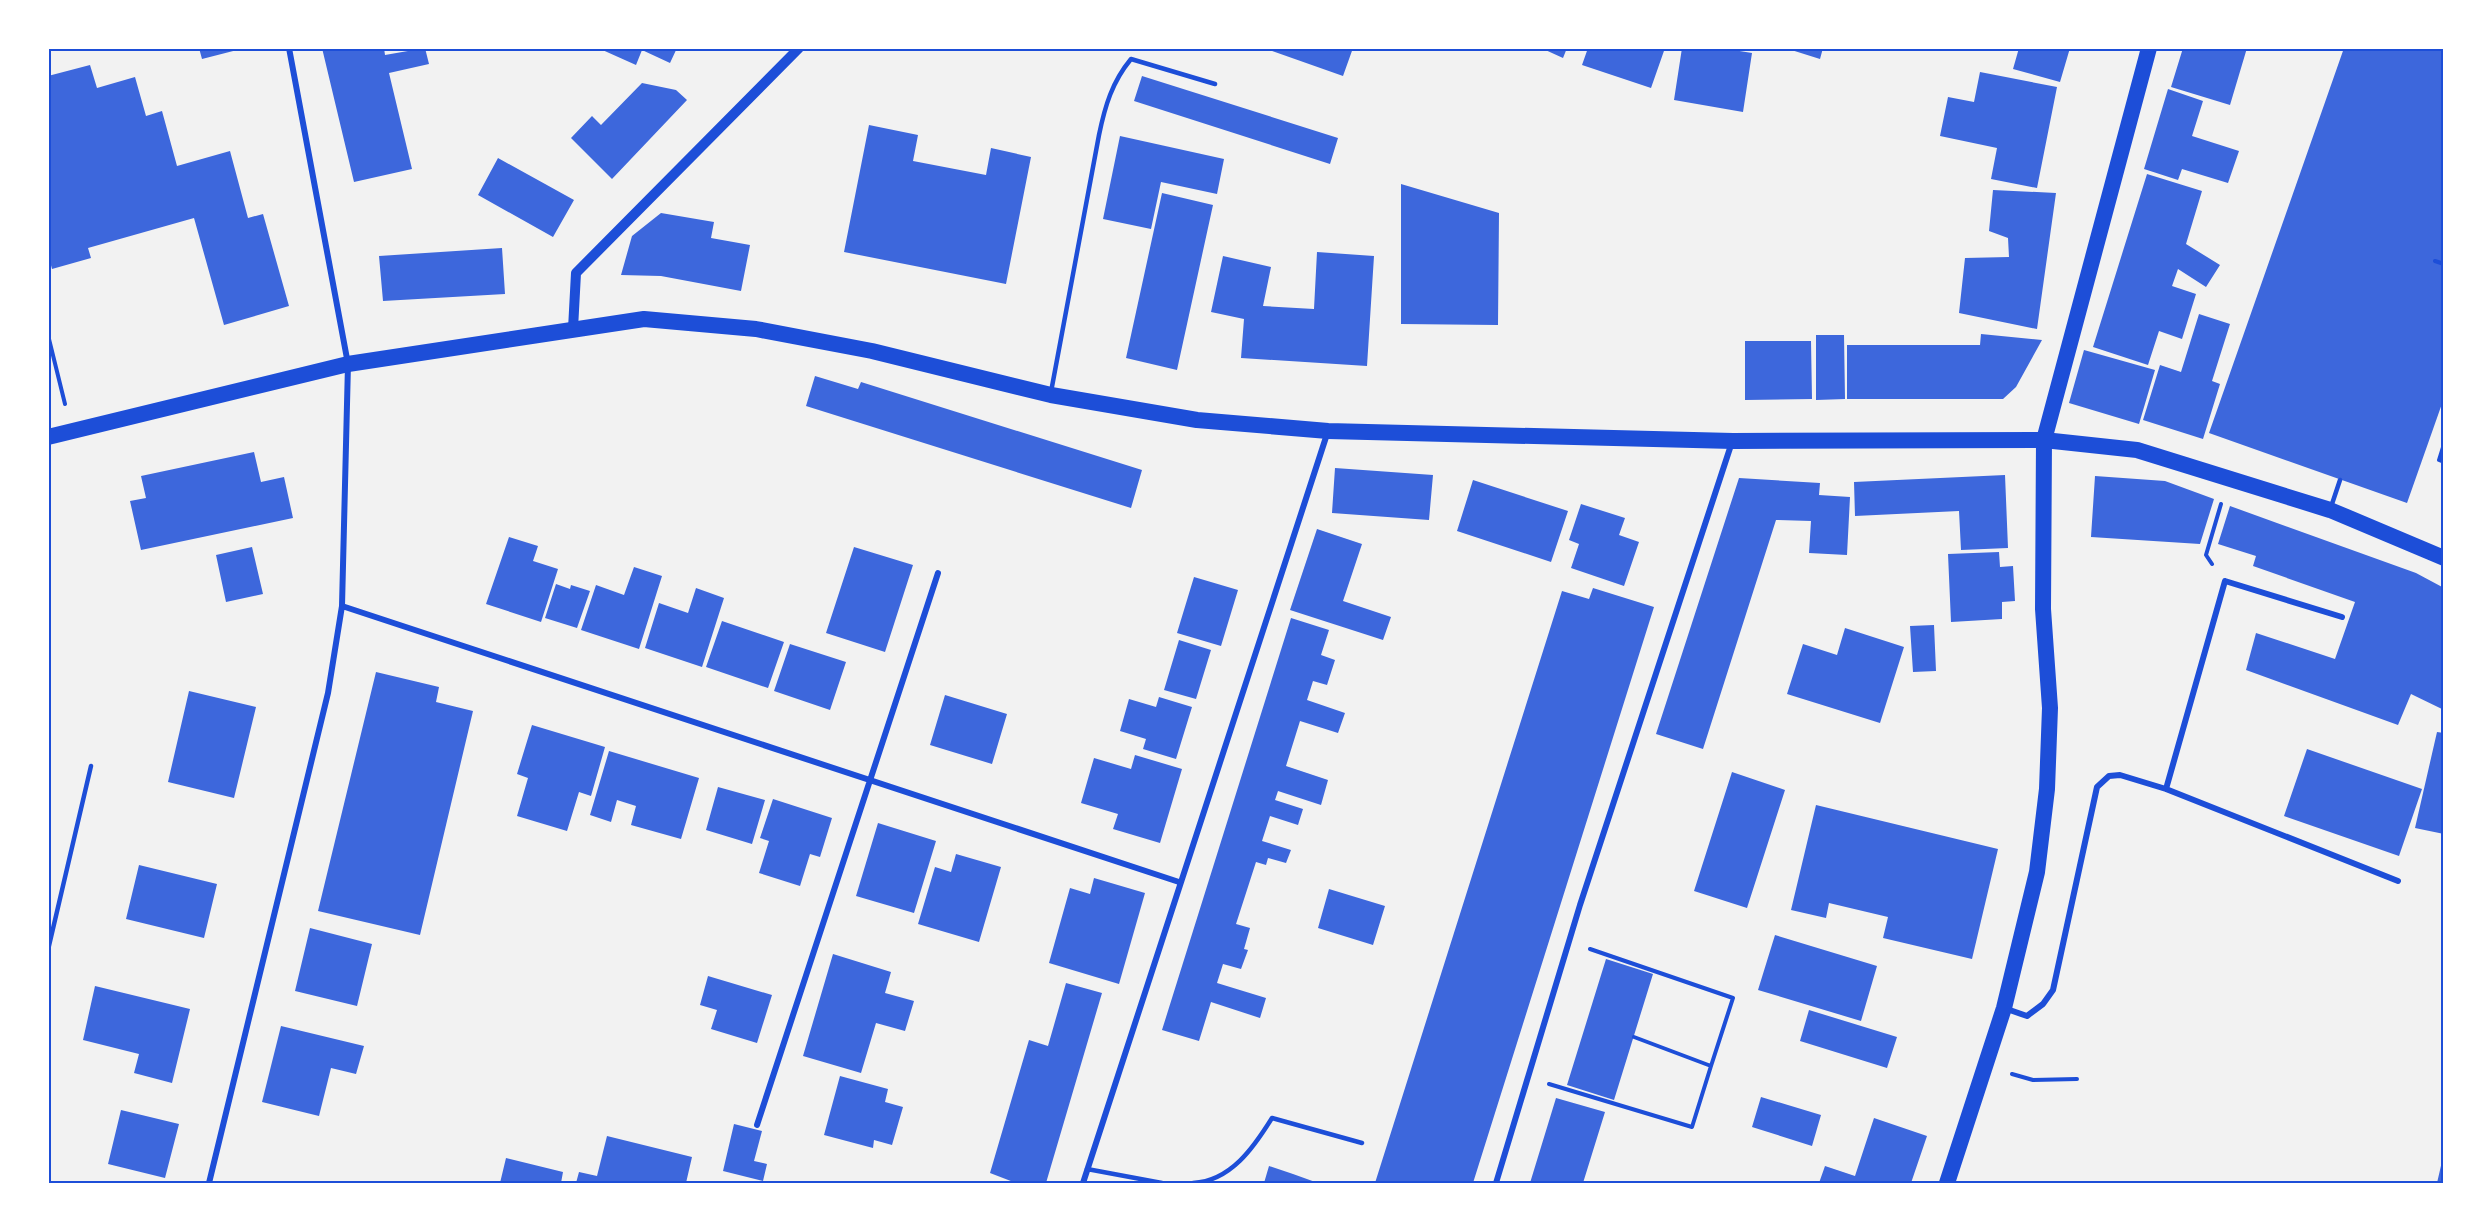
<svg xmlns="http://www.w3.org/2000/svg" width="2492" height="1231" viewBox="0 0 2492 1231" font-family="'Source Serif 4',serif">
<rect width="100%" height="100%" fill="#f2f2f2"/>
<path fill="#3d67dc" d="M 199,48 L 241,48 L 241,49 L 202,59 Z
M 322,48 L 384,48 L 385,55 L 425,48 L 429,64 L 389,73 L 412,169 L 354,182 Z
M 598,48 L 677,48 L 670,63 L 642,50 L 636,65 Z
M 1264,48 L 1353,48 L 1343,76 Z
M 1541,48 L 1567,48 L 1563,58 Z
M 1588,48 L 1665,48 L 1651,88 L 1582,65 Z
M 1682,48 L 1721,48 L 1752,53 L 1743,112 L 1674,100 Z
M 1785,48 L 1823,48 L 1820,59 Z
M 2019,48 L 2070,48 L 2060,82 L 2013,69 Z
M 2183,48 L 2247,48 L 2230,105 L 2171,87 Z
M 2344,48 L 2444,48 L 2444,398 L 2407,503 L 2209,433 Z
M 90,65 L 97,88 L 135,77 L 146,116 L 162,111 L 177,166 L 230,151 L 248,218 L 263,214 L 289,306 L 224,325 L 194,218 L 88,248 L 91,258 L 52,269 L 48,254 L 48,76 Z
M 1980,72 L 2057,87 L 2037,188 L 1991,179 L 1997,148 L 1940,136 L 1948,97 L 1974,102 Z
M 1142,76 L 1338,138 L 1330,164 L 1134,101 Z
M 642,83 L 676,90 L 687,100 L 612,179 L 571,138 L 592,116 L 601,125 Z
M 2168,89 L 2203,101 L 2192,136 L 2239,151 L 2228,183 L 2182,169 L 2178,180 L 2144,169 Z
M 869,125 L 918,135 L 913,161 L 986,175 L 991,148 L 1031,157 L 1006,284 L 844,252 Z
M 1120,136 L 1224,159 L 1217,194 L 1161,182 L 1151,229 L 1103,219 Z
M 498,158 L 574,200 L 553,237 L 478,195 Z
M 2147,174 L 2202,191 L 2186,244 L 2220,265 L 2206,287 L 2178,269 L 2172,286 L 2196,294 L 2182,339 L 2159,331 L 2148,365 L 2093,347 Z
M 1401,184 L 1499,213 L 1498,325 L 1401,324 Z
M 1993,190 L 2056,193 L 2037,329 L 1959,313 L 1965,258 L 2009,257 L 2008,238 L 1989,231 Z
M 1162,193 L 1213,205 L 1177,370 L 1126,358 Z
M 661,213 L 714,222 L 711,238 L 750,245 L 741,291 L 661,276 L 621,275 L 632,236 Z
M 502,248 L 505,294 L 383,301 L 379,256 Z
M 1317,252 L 1374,256 L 1367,366 L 1241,358 L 1244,319 L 1211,312 L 1223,256 L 1271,267 L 1263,306 L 1314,309 Z
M 2199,314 L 2230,324 L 2212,381 L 2220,384 L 2203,439 L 2143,420 L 2160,365 L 2181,372 Z
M 1981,334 L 2042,340 L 2016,387 L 2003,399 L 1847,399 L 1847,345 L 1980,345 Z
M 1816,335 L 1844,335 L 1845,399 L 1816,400 Z
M 1745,341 L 1811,341 L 1812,399 L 1745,400 Z
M 2084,350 L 2155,370 L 2139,424 L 2069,403 Z
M 815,376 L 858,389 L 861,382 L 1142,470 L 1131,508 L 806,406 Z
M 254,452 L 261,482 L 284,477 L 293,518 L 141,550 L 130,501 L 146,498 L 141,476 Z
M 1335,468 L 1433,475 L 1429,520 L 1332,513 Z
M 2005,475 L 2008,548 L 1961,550 L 1959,511 L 1855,516 L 1854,482 Z
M 2095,476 L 2165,481 L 2214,499 L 2200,544 L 2091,537 Z
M 1739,478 L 1820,483 L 1819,495 L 1850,497 L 1847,555 L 1809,553 L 1811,521 L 1776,520 L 1703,749 L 1656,734 Z
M 1473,480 L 1568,511 L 1551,562 L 1457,531 Z
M 1581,504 L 1625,518 L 1619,535 L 1639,542 L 1624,586 L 1571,568 L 1579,544 L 1569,540 Z
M 2230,506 L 2416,573 L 2444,588 L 2444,710 L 2411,694 L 2398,725 L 2246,670 L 2256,633 L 2335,659 L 2355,602 L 2253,566 L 2256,556 L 2218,544 Z
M 1317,529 L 1362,544 L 1343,601 L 1391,617 L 1383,640 L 1290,610 Z
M 509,537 L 538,546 L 533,561 L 558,569 L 541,622 L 486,604 Z
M 252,547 L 263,594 L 226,602 L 216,555 Z
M 854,547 L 913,565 L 885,652 L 826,633 Z
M 1999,552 L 2000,567 L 2013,566 L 2015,601 L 2002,602 L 2002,619 L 1951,622 L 1948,554 Z
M 634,567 L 662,576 L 639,649 L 581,630 L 596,585 L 624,595 Z
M 1194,577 L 1238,590 L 1221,646 L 1177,633 Z
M 556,584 L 570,589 L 571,585 L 590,591 L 577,628 L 545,618 Z
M 696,588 L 724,598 L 702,667 L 645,648 L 659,603 L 688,613 Z
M 1593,588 L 1654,607 L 1473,1183 L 1375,1183 L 1562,591 L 1589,599 Z
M 1291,618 L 1329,630 L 1321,655 L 1335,660 L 1327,685 L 1313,681 L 1307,700 L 1345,713 L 1338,733 L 1300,721 L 1286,766 L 1328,780 L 1321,805 L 1278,791 L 1275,800 L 1303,809 L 1298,825 L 1270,816 L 1262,841 L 1291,850 L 1286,863 L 1268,858 L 1266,865 L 1256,862 L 1236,924 L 1250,928 L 1244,949 L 1248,950 L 1241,969 L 1223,964 L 1217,983 L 1266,998 L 1260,1018 L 1211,1002 L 1199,1041 L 1162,1030 Z
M 722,621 L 784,642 L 768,688 L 706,667 Z
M 1934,625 L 1936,671 L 1913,672 L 1910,626 Z
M 1845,628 L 1904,647 L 1880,723 L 1787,694 L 1803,644 L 1837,655 Z
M 1179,640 L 1211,650 L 1196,699 L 1164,690 Z
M 790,644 L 846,662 L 830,710 L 774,691 Z
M 376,672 L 439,687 L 436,702 L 473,711 L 420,935 L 318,911 Z
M 189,691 L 256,707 L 234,798 L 168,782 Z
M 945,695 L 1007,714 L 992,764 L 930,745 Z
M 1159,697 L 1192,707 L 1176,759 L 1143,749 L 1146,739 L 1120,731 L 1129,699 L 1156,707 Z
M 532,725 L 605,747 L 591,796 L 579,792 L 567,831 L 517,816 L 528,778 L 517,774 Z
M 2437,732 L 2444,733 L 2444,834 L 2415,828 Z
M 2307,749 L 2422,789 L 2399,856 L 2284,816 Z
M 609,751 L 699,778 L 681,839 L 631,825 L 636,806 L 617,800 L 611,822 L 590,815 Z
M 1135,755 L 1182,769 L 1160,843 L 1113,829 L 1118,814 L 1081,803 L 1094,758 L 1131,769 Z
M 1732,772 L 1785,790 L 1747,908 L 1694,891 Z
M 718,787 L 765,800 L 752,844 L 706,830 Z
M 773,799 L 832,818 L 820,857 L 810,854 L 800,886 L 759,873 L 769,841 L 760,838 Z
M 1816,805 L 1998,849 L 1972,959 L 1883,938 L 1888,917 L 1829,903 L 1826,918 L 1791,910 Z
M 878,823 L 936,841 L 914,913 L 856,896 Z
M 956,854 L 1001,867 L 979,942 L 918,924 L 935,867 L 951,872 Z
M 139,865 L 217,884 L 204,938 L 126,919 Z
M 1094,878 L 1145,893 L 1119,984 L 1049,963 L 1070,888 L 1090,894 Z
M 1329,889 L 1385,906 L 1373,945 L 1318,928 Z
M 310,928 L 372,944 L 357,1006 L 295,991 Z
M 1775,935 L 1877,966 L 1861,1021 L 1758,990 Z
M 833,954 L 891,972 L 885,993 L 914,1001 L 905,1031 L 876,1023 L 861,1073 L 803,1056 Z
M 1606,959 L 1653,974 L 1614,1100 L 1567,1085 Z
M 708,976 L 772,995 L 757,1043 L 711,1029 L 717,1010 L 700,1005 Z
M 1066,983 L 1102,993 L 1046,1183 L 1016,1183 L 990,1173 L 1029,1040 L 1048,1046 Z
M 95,986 L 190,1009 L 172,1083 L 134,1073 L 139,1054 L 83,1040 Z
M 1809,1010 L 1897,1037 L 1887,1068 L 1800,1041 Z
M 281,1026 L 364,1046 L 356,1074 L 331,1068 L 319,1116 L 262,1102 Z
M 840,1076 L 888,1089 L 885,1102 L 903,1107 L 892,1145 L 874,1140 L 873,1148 L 824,1135 Z
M 1761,1097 L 1821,1115 L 1812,1146 L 1752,1127 Z
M 1556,1098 L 1605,1112 L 1583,1183 L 1530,1183 Z
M 121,1110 L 179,1124 L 165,1178 L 108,1164 Z
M 1874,1118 L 1927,1136 L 1911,1183 L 1819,1183 L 1825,1166 L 1855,1176 Z
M 734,1124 L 762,1131 L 754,1161 L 767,1164 L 763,1181 L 723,1171 Z
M 607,1136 L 692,1157 L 686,1183 L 576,1183 L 579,1172 L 597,1176 Z
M 2443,1157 L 2444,1183 L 2437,1183 Z
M 506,1158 L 563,1172 L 561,1183 L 500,1183 Z
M 1269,1166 L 1293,1174 L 1318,1183 L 1264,1183 Z"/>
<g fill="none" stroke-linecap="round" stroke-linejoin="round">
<path stroke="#1d4ed8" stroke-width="4" d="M 2435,261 L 2444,264
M 48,335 L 65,404
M 2444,444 L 2439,460 L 2444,462
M 2212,564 L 2206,555 L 2221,504
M 1590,949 L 1733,998 L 1711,1066 L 1634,1037
M 2012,1074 L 2033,1080 L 2077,1079
M 1549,1084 L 1692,1127 L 1711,1066"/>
<path stroke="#1d4ed8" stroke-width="4.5" d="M 1051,392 L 1099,135 C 1105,106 1112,82 1131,59 L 1215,84
M 2331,507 L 2340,480
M 48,950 L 91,766
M 1087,1169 L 1162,1183
M 1193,1183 C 1231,1181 1254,1147 1272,1118 L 1362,1143"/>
<path stroke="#1d4ed8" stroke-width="6" d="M 342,606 L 1179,882
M 2166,789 L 2225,581 L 2342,617
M 2004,1008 L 2027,1016 L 2043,1004 L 2053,990 L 2097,787 L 2109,776 L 2120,775 L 2166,789 L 2398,881
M 757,1125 L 938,573
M 209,1183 L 328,693 L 342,606 L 348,364 L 289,48
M 1083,1183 L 1328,431
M 1496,1183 L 1580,905 L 1732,442"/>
<path stroke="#1d4ed8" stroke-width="10" d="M 573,329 L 576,273 L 799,48"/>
<path stroke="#1d4ed8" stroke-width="16" d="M 48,437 L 348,364 L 644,319 L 756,329 L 872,351 L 1051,395 L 1197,420 L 1328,431 L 1733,441 L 2044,440 L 2137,450 L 2330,510 L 2444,558
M 1947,1183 L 2004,1008 L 2037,872 L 2047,789 L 2050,708 L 2043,609 L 2044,440 L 2149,48"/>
</g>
<rect width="2492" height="1231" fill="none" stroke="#ffffff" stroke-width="99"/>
<rect x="50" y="50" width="2392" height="1132" fill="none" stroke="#1d4ed8" stroke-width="2"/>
</svg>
